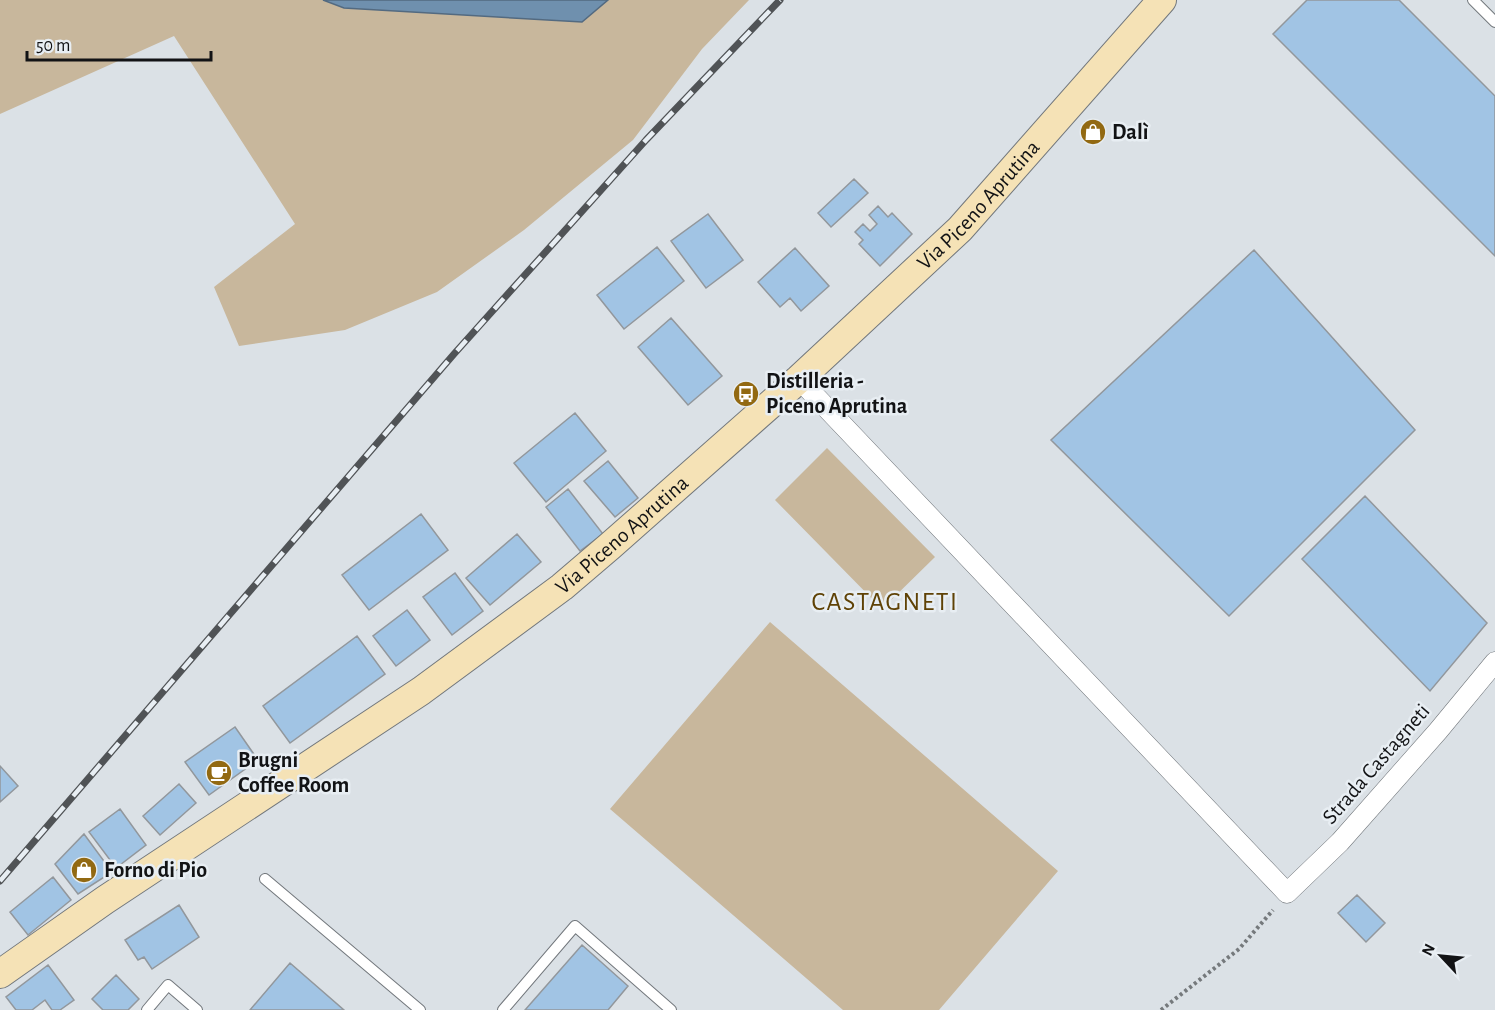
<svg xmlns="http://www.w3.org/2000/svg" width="1495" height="1010" viewBox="0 0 1495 1010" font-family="'Alegreya Sans',sans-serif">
<rect width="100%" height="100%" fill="#dbe1e6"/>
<path fill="#c8b79c" d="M 0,0 L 323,0 L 344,8 L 582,22 L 608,0 L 749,0 L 702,49 L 633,140 L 524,230 L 437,292 L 345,330 L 239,346 L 214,287 L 295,224 L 174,36 L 0,114 Z
M 827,448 L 935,557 L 882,609 L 775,500 Z
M 770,622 L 1058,871 L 939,1010 L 843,1010 L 610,809 Z"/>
<path fill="#6f90ae" stroke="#536a80" stroke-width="1.5" d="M 323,0 L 608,0 L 582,22 L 344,8 Z"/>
<path fill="#a1c4e4" stroke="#92979c" stroke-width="1.5" d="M 1307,0 L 1399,0 L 1495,96 L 1495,256 L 1273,34 Z
M 854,179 L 868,193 L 831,227 L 818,213 Z
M 878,206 L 888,217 L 892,213 L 912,234 L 880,266 L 859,244 L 863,240 L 855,232 L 863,224 L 870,231 L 877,224 L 869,215 Z
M 708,214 L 743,260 L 706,288 L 671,241 Z
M 657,247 L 684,281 L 624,329 L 597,295 Z
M 795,248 L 829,286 L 801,311 L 790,298 L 780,307 L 758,282 Z
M 1254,250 L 1415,430 L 1229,616 L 1051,440 Z
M 671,318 L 722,376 L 688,405 L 638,347 Z
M 575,413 L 606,451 L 546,502 L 514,463 Z
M 608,461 L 638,498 L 615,517 L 584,481 Z
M 568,489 L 603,534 L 580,551 L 546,507 Z
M 1365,496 L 1487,623 L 1430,691 L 1302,559 Z
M 421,514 L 448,550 L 369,610 L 342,575 Z
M 517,534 L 541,562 L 490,605 L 466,578 Z
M 455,573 L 483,611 L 452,635 L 423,597 Z
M 407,610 L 430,640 L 396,666 L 373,636 Z
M 357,636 L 385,674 L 290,743 L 263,706 Z
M 235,727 L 258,760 L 209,795 L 185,762 Z
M 0,766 L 18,786 L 0,802 Z
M 179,784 L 196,803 L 160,835 L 143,816 Z
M 120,809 L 146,845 L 116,868 L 89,832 Z
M 84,834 L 112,872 L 78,894 L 55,864 Z
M 53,877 L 71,900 L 28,935 L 10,912 Z
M 1357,895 L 1385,923 L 1366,942 L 1338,913 Z
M 179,905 L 199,937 L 152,969 L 144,957 L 138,960 L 125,940 Z
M 582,945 L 628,986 L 608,1010 L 525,1010 Z
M 290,963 L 344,1010 L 250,1010 Z
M 48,965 L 74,1000 L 60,1010 L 52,1010 L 45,1000 L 32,1010 L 16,1010 L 6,997 Z
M 116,975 L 139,999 L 128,1010 L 103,1010 L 92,999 Z"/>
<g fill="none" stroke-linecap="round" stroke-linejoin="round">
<g stroke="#72777c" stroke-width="12">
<path id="lane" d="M 1473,0 L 1495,22
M 265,879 L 420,1010
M 147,1010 L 168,985 L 197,1010
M 503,1010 L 575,926 L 671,1010"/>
</g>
<g stroke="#72777c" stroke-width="21">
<path id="street" d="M 799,379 L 1287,893 L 1340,842 L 1438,731 L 1495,662"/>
</g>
<g stroke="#72777c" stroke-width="30">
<g id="secondary">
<path id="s1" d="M 0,974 L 105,900 L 421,691 L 562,587 L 610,546 L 799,379 L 960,229 L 1162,0"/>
</g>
</g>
<path stroke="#75797c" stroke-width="4" stroke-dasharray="3 3" stroke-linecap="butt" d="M 1161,1010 L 1239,949 L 1273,910"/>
<use href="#lane" stroke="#fff" stroke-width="10"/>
<use href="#street" stroke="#fff" stroke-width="20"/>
<use href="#secondary" stroke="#f5e2b6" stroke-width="28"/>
<g stroke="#505356" stroke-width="7">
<path id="rail" d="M 0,881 L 454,354 L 646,140 L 780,0"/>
</g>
<use href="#rail" stroke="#e8eef3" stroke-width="4.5" stroke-dasharray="14" stroke-linecap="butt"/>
</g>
<defs>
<g id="shop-disc" transform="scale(1.35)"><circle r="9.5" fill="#926912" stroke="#e8eef3"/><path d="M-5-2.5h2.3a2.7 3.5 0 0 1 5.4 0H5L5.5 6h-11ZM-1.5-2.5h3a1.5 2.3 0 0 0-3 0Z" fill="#fff"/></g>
<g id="bus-disc" transform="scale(1.35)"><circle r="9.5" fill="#926912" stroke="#e8eef3"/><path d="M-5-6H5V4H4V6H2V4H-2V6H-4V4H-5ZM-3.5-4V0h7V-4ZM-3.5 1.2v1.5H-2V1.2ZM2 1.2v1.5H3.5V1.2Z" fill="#fff"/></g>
<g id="cafe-disc" transform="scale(1.35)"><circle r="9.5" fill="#926912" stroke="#e8eef3"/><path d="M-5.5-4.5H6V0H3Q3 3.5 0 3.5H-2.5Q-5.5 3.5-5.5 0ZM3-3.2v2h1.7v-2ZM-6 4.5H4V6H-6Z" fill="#fff"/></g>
</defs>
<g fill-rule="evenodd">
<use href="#shop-disc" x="1093" y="132"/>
<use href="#bus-disc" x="746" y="394"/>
<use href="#cafe-disc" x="219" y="773"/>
<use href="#shop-disc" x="84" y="870"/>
</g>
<g text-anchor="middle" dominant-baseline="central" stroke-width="5" stroke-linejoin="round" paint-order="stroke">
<g font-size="22" font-weight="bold" fill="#121315" stroke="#e8eef3" text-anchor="start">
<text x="1112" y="132">Dalì</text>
<text x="766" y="381">Distilleria -<tspan x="766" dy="25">Piceno Aprutina</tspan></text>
<text x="238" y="760">Brugni<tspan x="238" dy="25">Coffee Room</tspan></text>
<text x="104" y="870">Forno di Pio</text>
</g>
<g font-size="22" fill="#121315" stroke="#e8eef3">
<text stroke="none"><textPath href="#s1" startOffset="1248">Via Piceno Aprutina</textPath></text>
<text stroke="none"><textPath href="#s1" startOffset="762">Via Piceno Aprutina</textPath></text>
<text transform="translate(1376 764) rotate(-49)">Strada Castagneti</text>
</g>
<g font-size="26" letter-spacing="1.5" fill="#5f4206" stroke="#e8eef3">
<text x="885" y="602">CASTAGNETI</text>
</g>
</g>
<g transform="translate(1441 956) rotate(296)" stroke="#e8eef3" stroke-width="4.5" paint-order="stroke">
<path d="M0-4.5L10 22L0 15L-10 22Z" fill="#121315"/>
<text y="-9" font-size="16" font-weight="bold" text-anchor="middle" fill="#121315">N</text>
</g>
<path d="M27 51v9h184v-9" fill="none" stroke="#121315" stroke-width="3"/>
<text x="36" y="51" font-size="18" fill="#121315" stroke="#e8eef3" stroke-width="4.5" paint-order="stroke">50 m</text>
</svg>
